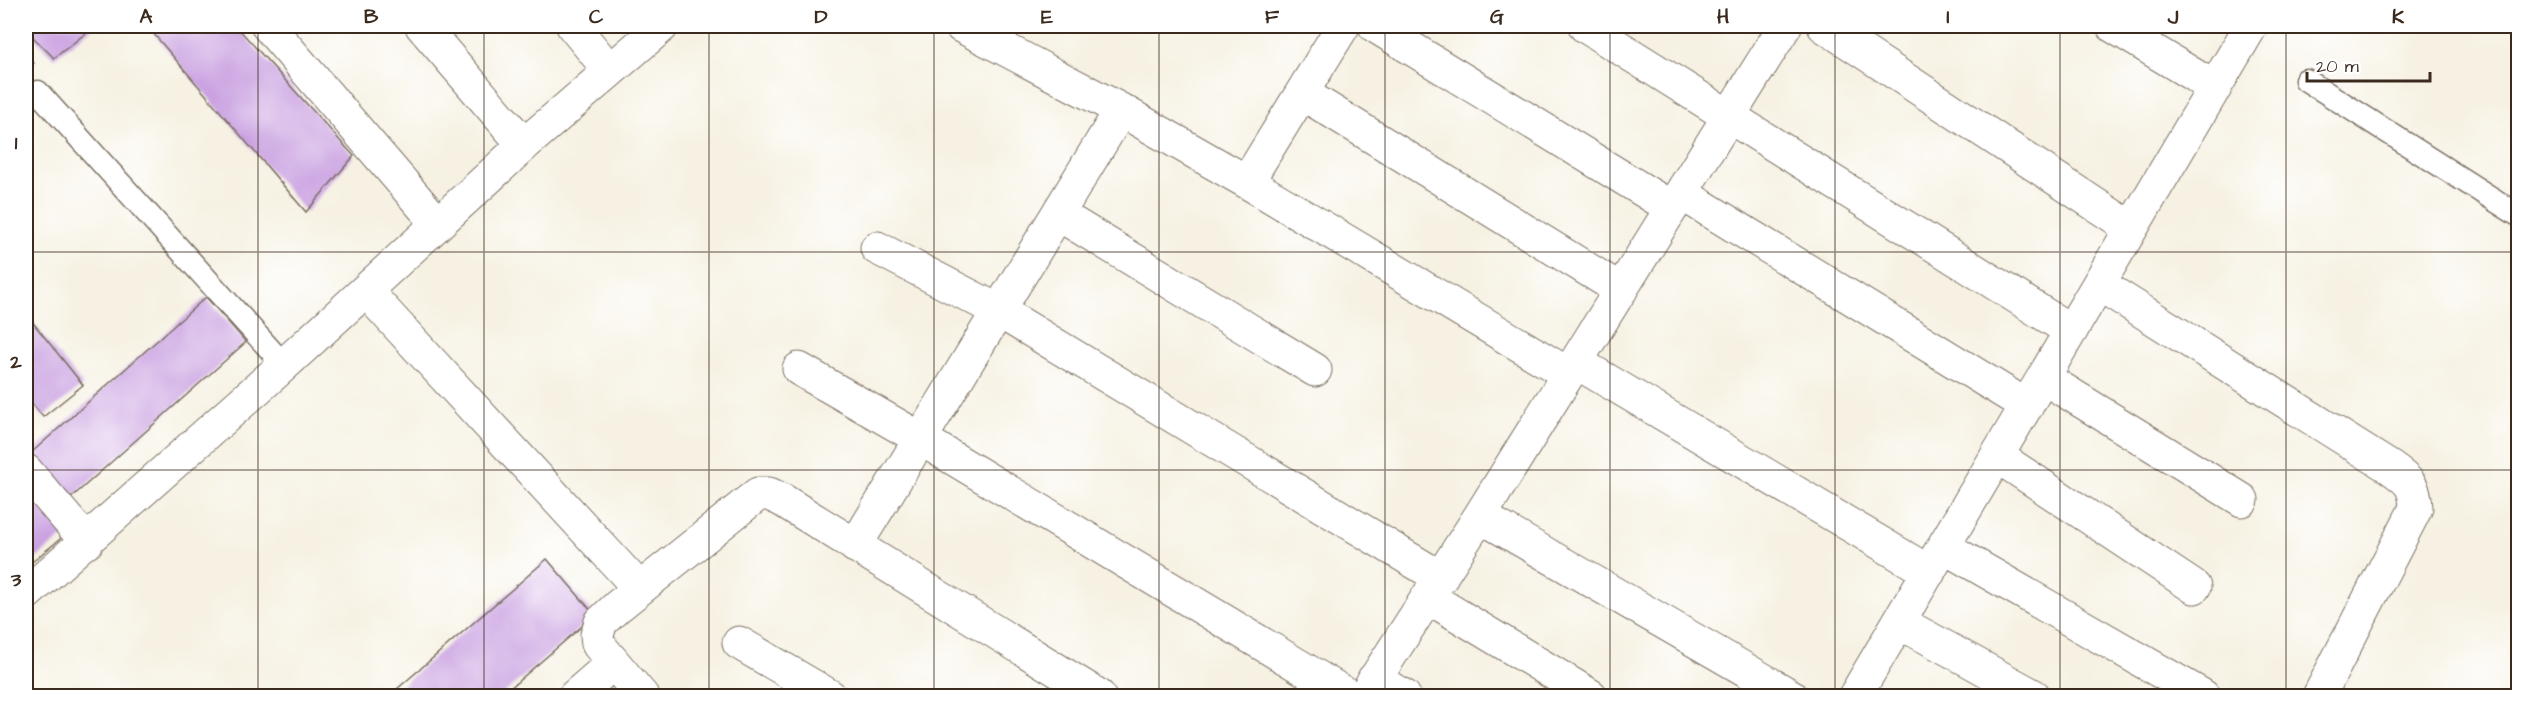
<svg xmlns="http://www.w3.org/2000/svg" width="2544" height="722" viewBox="0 0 2544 722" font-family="'Architects Daughter',sans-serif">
<rect width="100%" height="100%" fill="#fff"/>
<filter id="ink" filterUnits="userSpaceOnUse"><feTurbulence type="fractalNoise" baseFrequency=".0167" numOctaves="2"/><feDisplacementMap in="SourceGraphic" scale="12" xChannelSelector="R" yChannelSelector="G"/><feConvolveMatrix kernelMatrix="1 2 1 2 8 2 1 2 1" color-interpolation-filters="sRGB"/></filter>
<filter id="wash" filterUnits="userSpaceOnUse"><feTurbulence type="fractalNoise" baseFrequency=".008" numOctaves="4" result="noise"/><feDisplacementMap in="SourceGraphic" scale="24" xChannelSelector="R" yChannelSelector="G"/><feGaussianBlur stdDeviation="1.35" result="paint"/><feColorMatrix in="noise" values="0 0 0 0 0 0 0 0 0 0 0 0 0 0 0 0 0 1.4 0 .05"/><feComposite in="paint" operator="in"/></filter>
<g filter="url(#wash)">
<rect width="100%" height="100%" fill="#f6f1e2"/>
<g id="blocks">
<path fill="#caa2e1" d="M 26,26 L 95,26 L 54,58 L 26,30 Z
M 147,26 L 236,26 L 354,156 L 306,212 Z
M 26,53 L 34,63 L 26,69 Z
M 206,297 L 246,342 L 71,498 L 31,453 Z
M 26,314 L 83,385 L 43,417 L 26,396 Z
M 26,478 L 71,530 L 26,567 Z
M 547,559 L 595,615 L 501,696 L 389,696 Z"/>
</g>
</g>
<g filter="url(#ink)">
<use href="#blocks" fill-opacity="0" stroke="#7c7063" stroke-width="1.5"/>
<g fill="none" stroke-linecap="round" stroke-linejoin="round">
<g stroke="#7c7063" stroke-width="25">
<path id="service" d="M 2306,80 L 2518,215
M 38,92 L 284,365"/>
</g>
<g stroke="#7c7063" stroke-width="35">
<path id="minor" d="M 268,26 L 438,224
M 422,26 L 524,145
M 573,26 L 610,71
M 961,26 L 1121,110 L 1247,182 L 1568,374
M 1375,26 L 1672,208
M 1585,26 L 2071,331
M 1824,26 L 2131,228
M 2113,26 L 2215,88
M 1302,93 L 1621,290
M 1247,182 L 1343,26
M 1681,193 L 2027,406
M 1058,214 L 1315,370
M 877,248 L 999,311 L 1441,578
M 2099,284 L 2391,468 C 2409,481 2415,485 2416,508 L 2319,696
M 366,291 L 639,588
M 1576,362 L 1929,572
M 799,369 L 921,439 L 1349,696
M 2044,378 L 2242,500
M 1997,456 L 2194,587
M 26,471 L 87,542
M 1480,516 L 1791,696
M 855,546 L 1121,110
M 1944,547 L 2203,696
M 26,594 L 284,365 L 524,145 L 662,26
M 1428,597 L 1591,696
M 1899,622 L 2034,696
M 739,643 L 830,696
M 1374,679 L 1404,696
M 575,696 L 613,663
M 642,696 L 598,644 L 597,635 L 601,622 L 617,607 L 758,494 L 769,494 L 782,500 L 1099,696
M 1364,696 L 1480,516 L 1785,26
M 1855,696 L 2251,26"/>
</g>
<use href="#service" stroke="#fff" stroke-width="22"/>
<use href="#minor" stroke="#fff" stroke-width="33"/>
</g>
</g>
<path fill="none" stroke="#3b2a1e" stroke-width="1.5" stroke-opacity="0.55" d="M 258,26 L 258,696M 484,26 L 484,696M 709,26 L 709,696M 934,26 L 934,696M 1159,26 L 1159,696M 1385,26 L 1385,696M 1610,26 L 1610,696M 1835,26 L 1835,696M 2060,26 L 2060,696M 2286,26 L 2286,696M 26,252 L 2518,252M 26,470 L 2518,470"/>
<rect width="2544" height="722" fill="none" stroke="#fff" stroke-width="66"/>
<path d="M2307 72v9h123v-9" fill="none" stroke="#3b2a1e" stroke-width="3"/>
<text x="2316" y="72" font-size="18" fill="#3b2a1e" stroke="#ffffff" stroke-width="4.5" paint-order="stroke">20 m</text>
<rect x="33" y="33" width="2478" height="656" fill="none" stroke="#3b2a1e" stroke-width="2"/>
<g font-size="20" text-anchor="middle" font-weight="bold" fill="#3b2a1e">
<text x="146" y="23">A</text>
<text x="371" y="23">B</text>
<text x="596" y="23">C</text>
<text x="821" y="23">D</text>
<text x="1047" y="23">E</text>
<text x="1272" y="23">F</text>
<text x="1497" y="23">G</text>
<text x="1723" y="23">H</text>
<text x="1948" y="23">I</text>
<text x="2173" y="23">J</text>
<text x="2398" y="23">K</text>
<text x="16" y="149">1</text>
<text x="16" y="368">2</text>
<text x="16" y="586">3</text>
</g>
</svg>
